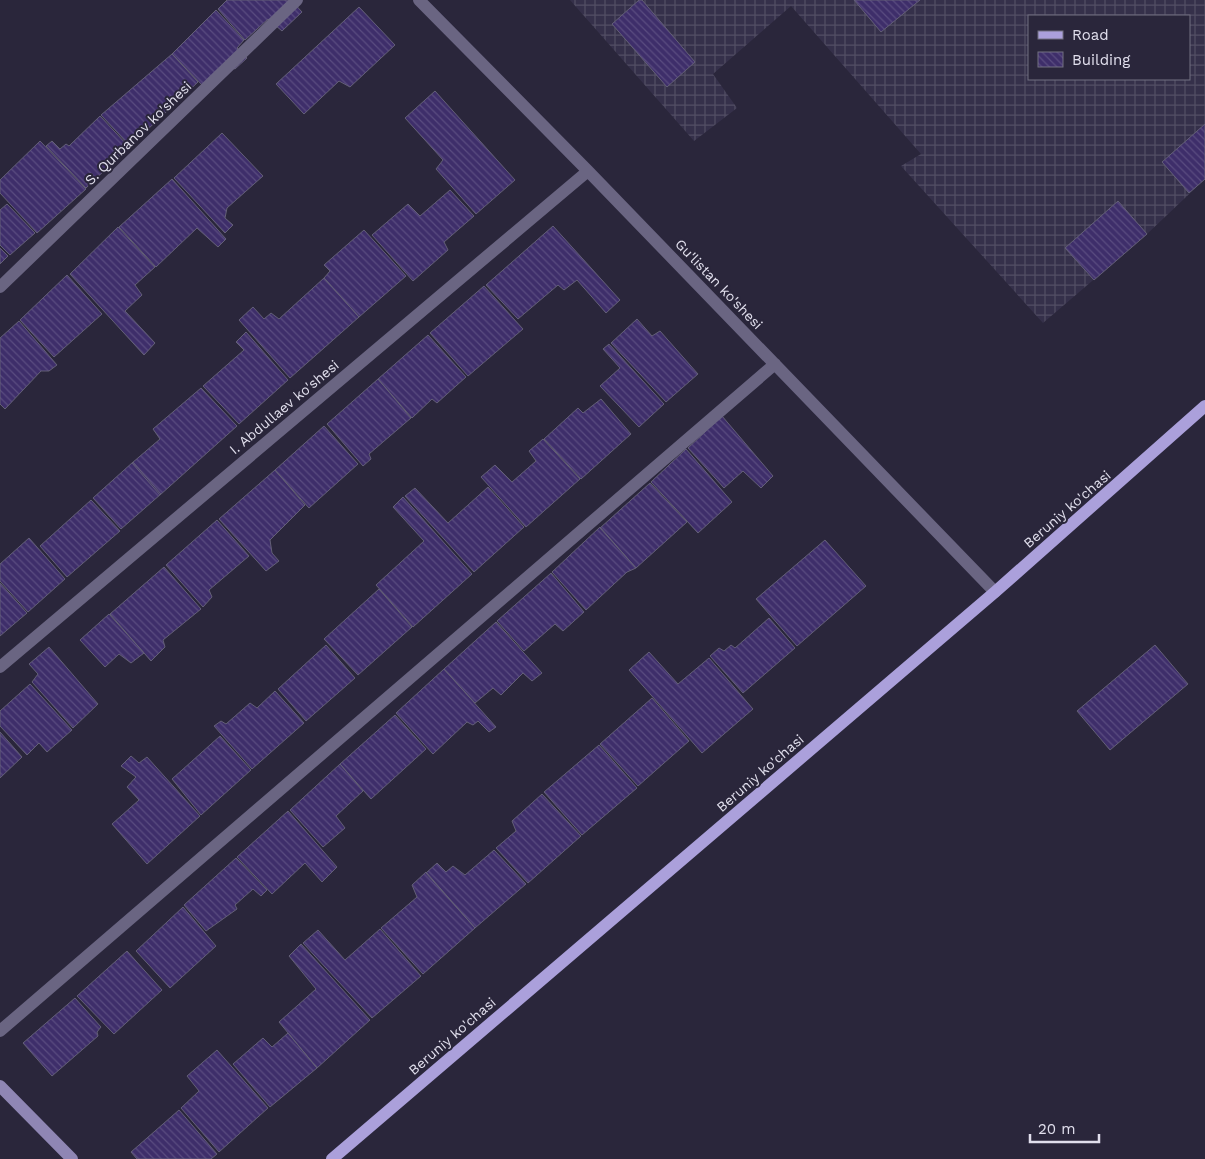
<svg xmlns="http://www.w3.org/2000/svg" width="1205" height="1159" viewBox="0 0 1205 1159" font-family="'Work Sans',sans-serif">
<defs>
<pattern id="industrial-grid" width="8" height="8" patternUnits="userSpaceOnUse" patternTransform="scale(1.25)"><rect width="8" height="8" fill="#35304a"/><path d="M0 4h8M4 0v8" fill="none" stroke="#524e64"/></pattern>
<pattern id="building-back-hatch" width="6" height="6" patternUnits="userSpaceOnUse" patternTransform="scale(1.25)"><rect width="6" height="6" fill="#3e2e6a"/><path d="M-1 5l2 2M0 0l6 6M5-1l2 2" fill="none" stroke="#5a4c80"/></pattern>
</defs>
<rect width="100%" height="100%" fill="#2a263b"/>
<path fill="url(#industrial-grid)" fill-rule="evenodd" d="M 570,0 L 1205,0 L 1205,179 L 1147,234 L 1043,323 L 901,166 L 921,154 L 791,6 L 713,74 L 737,108 L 694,141 ZM 1029,16 L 1189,16 L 1189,79 L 1029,79 Z"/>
<path fill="url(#building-back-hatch)" stroke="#635f77" d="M 227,0 L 291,0 L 302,12 L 282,31 L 268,19 L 245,40 L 218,9 Z
M 639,0 L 642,0 L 695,62 L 667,87 L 612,24 Z
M 854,0 L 920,0 L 881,32 Z
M 359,7 L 395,45 L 350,87 L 339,81 L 304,114 L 276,84 Z
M 216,10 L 244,40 L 237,48 L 247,58 L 235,69 L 231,67 L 206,89 L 172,54 Z
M 172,54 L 198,82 L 130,146 L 101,115 Z
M 435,91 L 515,180 L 476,214 L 436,169 L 443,160 L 405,118 Z
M 100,116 L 129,147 L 86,188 L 46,146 L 52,141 L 60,149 L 66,144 L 69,146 Z
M 1205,124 L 1205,179 L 1189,193 L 1162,162 Z
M 222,133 L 263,176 L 227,208 L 225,218 L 233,225 L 225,233 L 174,178 Z
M 40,141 L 86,189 L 37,233 L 0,193 L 0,180 Z
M 172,179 L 226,239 L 218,247 L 197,228 L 156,267 L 119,227 Z
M 450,190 L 474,216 L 444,242 L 448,250 L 413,281 L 372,235 L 408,204 L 420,216 Z
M 1118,201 L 1147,234 L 1094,280 L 1065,248 Z
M 7,204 L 35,233 L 10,255 L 0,245 L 0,210 Z
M 553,226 L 620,300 L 606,313 L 577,280 L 564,290 L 558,285 L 518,319 L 486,285 Z
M 118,227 L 155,267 L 135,285 L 142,295 L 125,311 L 155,343 L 144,355 L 70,274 Z
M 364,230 L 406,276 L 359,317 L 324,278 L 330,271 L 324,265 Z
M 0,248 L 8,256 L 0,264 Z
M 67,275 L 102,314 L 54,357 L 20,320 Z
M 324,278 L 359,317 L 290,378 L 239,320 L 253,307 L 264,319 L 271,313 L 279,319 Z
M 484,286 L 523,329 L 468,376 L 430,333 Z
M 637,319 L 652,336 L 660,331 L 698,374 L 666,402 L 611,343 Z
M 19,321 L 57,365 L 49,371 L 41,371 L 5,409 L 0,404 L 0,338 Z
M 246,332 L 288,380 L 239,424 L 203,386 L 244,350 L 236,342 Z
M 428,335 L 466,377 L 437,403 L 432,399 L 412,418 L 378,379 Z
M 609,344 L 664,404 L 639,427 L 600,386 L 620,368 L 603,349 Z
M 378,379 L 411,418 L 369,454 L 371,459 L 363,466 L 327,424 Z
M 201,388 L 237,426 L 160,495 L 132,463 L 160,439 L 153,429 Z
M 601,399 L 631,434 L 581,479 L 544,439 L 578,408 L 583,413 Z
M 722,416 L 773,476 L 761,488 L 743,471 L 724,488 L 688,448 Z
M 324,426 L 358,464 L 309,508 L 275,470 Z
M 543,439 L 580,479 L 526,527 L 481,477 L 495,465 L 512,482 L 536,461 L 529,451 Z
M 686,449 L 732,502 L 698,533 L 651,482 Z
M 133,462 L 161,494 L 121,529 L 93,498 Z
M 275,470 L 305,505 L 270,540 L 272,553 L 279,561 L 266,571 L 219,519 Z
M 650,483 L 687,522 L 636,568 L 600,528 Z
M 488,487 L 524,527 L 474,572 L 405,496 L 415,488 L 448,523 Z
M 403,497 L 472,574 L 413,627 L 376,585 L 424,541 L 393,507 Z
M 91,500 L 120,531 L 67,577 L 40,546 Z
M 217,520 L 249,556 L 209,590 L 212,597 L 203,607 L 166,565 Z
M 600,527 L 636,568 L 627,572 L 586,610 L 552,572 Z
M 29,538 L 65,579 L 28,612 L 0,581 L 0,564 Z
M 825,540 L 866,586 L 797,646 L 756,599 Z
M 164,567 L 201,609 L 163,640 L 165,647 L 151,661 L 110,614 Z
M 551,573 L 584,612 L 563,631 L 555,624 L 524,651 L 497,621 Z
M 0,583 L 27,613 L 0,636 Z
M 379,589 L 412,627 L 358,675 L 324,639 Z
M 109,614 L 144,653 L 131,663 L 119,654 L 105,667 L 80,640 Z
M 769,618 L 795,648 L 743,693 L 710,656 L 719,648 L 724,651 L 731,645 L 735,648 Z
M 496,622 L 542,673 L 532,681 L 523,673 L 501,695 L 493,688 L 475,703 L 444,669 Z
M 326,645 L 355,678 L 306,721 L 278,689 Z
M 1155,645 L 1188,684 L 1110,750 L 1077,711 Z
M 49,647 L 98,704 L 73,728 L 32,682 L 38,674 L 29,664 Z
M 649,652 L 678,684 L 709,658 L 753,709 L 702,753 L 629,670 Z
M 444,669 L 496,727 L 489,732 L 478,721 L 473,725 L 467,722 L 433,754 L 396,713 Z
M 30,684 L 72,730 L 47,752 L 39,743 L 27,755 L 0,726 L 0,711 Z
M 275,691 L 304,723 L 252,769 L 214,726 L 221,721 L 226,724 L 250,703 L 257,708 Z
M 652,698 L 689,741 L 638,786 L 600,744 Z
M 395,715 L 426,749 L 371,799 L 340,764 Z
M 0,732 L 22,757 L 0,778 Z
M 220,736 L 251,770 L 201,815 L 172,779 Z
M 599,745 L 637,788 L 582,835 L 544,792 Z
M 131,756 L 139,763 L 147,757 L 200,816 L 147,864 L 112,824 L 139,800 L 127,787 L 136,777 L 121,766 Z
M 340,764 L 363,791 L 336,816 L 345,828 L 323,847 L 290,810 Z
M 542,794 L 581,836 L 528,883 L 496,848 L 516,831 L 512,821 Z
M 288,811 L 337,867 L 322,882 L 305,863 L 272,894 L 237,857 Z
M 494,850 L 526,884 L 475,928 L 426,873 L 437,863 L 446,872 L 453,866 L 465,875 Z
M 236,858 L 267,890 L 261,896 L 253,889 L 235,905 L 237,909 L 206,931 L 184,905 Z
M 426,872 L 475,928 L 423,974 L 381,928 L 417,897 L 412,885 Z
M 183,907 L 216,946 L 170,988 L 136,951 Z
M 380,929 L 421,976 L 372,1018 L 303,943 L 318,930 L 345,960 Z
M 301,944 L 370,1020 L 317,1068 L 279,1022 L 316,989 L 289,956 Z
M 127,951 L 162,990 L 114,1034 L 77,996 Z
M 75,998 L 101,1027 L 97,1032 L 98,1036 L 52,1076 L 23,1043 Z
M 288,1033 L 317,1068 L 270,1107 L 233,1064 L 263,1038 L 272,1047 Z
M 217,1050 L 268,1108 L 219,1152 L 181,1108 L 199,1091 L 187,1076 Z
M 179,1110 L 217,1154 L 211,1159 L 137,1159 L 131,1152 Z"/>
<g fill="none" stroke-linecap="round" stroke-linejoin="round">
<path stroke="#6a6582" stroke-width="12" d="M 419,0 L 588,171 L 995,592
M 0,287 L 297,0
M 0,667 L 588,171
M 0,1031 L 775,364"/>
<path stroke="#8f86b4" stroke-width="12" d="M 0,1086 L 72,1159"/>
<path stroke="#aba0db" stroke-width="12" d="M 332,1159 L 995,592 L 1205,406"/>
</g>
<g text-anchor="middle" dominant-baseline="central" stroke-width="4" stroke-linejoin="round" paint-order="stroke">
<g font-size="14" fill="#e1dfed" stroke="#2a263b">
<text transform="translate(138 133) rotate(-44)">S. Qurbanov ko'shesi</text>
<text transform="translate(719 284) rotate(46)">Gu'listan ko'shesi</text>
<text transform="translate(284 407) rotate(-40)">I. Abdullaev ko'shesi</text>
<text transform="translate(1067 509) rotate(-41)">Beruniy ko'chasi</text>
<text transform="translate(760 773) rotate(-41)">Beruniy ko'chasi</text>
<text transform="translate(452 1036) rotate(-41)">Beruniy ko'chasi</text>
</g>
</g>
<rect x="1028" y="15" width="162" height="65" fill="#2a263b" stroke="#737082"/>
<rect x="1038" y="31" width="25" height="8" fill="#aba0db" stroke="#737082"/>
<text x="1072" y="40" font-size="15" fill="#e1dfed">Road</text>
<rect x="1038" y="52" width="25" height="15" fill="url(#building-back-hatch)" stroke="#737082"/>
<text x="1072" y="65" font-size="15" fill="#e1dfed">Building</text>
<path d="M1030 1134v8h69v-8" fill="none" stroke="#e1dfed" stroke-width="2.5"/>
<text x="1038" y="1134" font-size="15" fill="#e1dfed" stroke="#2a263b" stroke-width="4" paint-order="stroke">20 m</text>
</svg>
